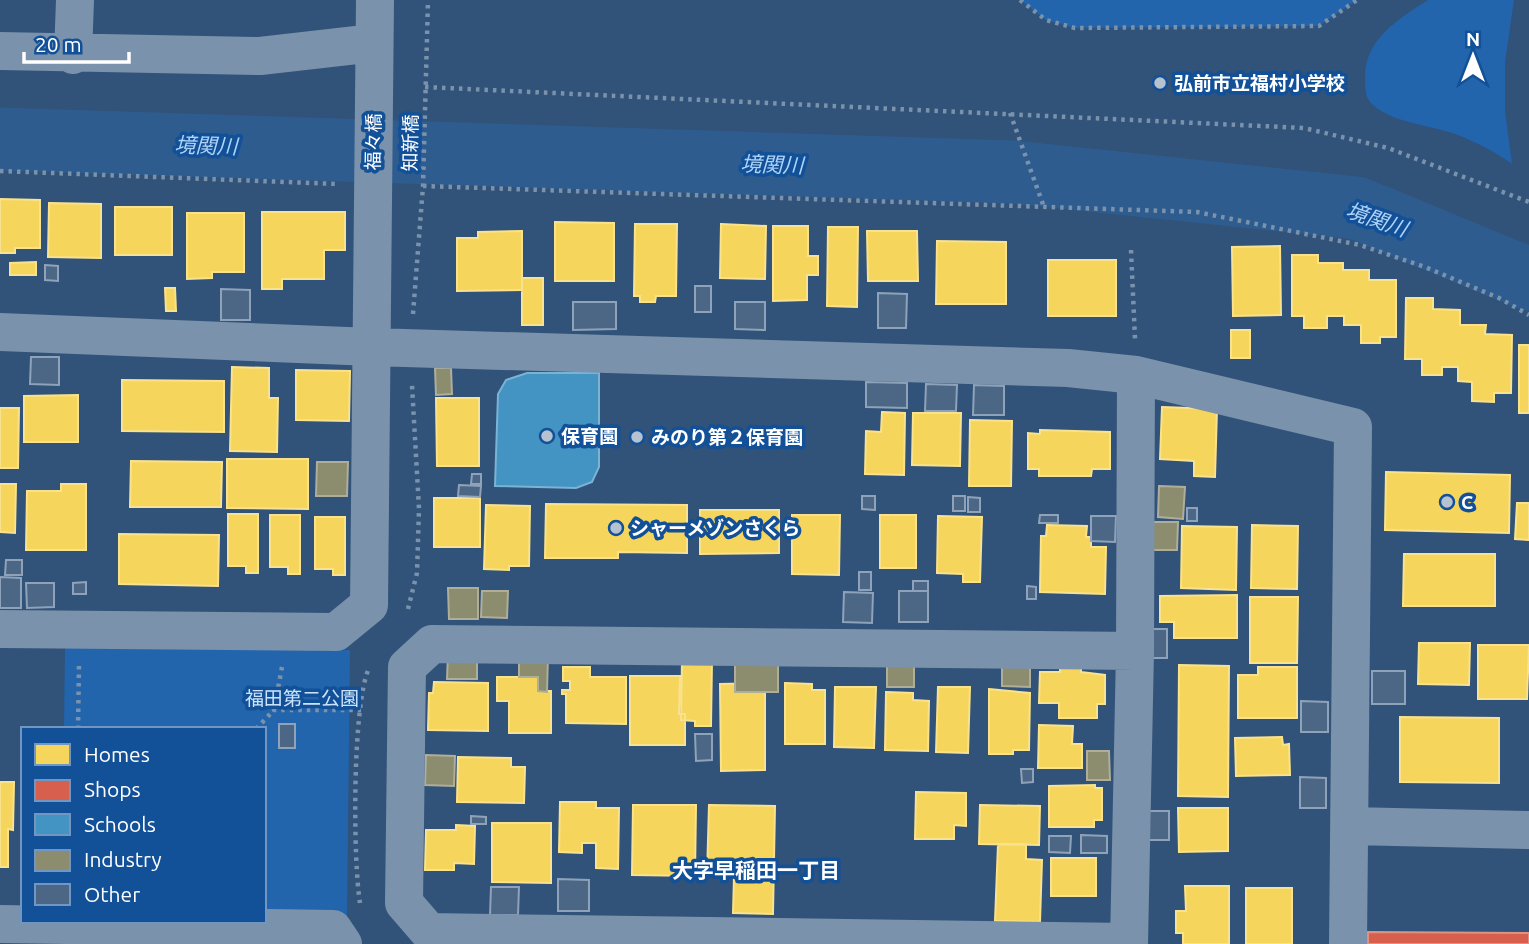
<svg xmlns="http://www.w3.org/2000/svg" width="1529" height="944" viewBox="0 0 1529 944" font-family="Ubuntu,'Noto Sans JP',sans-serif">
<rect width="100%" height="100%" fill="#315279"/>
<path fill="#2265ad" d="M 1020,0 L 1357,0 L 1319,26 L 1075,28 L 1046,20 Z
M 1428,0 L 1514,0 L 1505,62 L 1505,111 L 1512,164 C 1496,152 1474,141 1455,134 C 1430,125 1393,123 1373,105 C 1364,97 1365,86 1365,75 C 1366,38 1400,18 1428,0 Z
M 65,646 L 350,650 L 347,918 L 264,917 L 264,729 L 64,729 Z"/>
<path fill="#f6d55c" stroke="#f9e28d" stroke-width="2" d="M 0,199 L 40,200 L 40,248 L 15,248 L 15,253 L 0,253 Z
M 49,203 L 101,204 L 101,258 L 48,257 Z
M 115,207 L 172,207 L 172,255 L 115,255 Z
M 262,212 L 345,212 L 345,250 L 324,250 L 324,279 L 282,279 L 282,289 L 262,289 Z
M 187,213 L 244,213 L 244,272 L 212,272 L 212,278 L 187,279 Z
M 555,222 L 614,223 L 614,281 L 555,281 Z
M 635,224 L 677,224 L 676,296 L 656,296 L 655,302 L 640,302 L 640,296 L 634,296 Z
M 721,224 L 766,226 L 765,279 L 720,278 Z
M 773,226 L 808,226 L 808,256 L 818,256 L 818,275 L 807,275 L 807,300 L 773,301 Z
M 828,227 L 858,227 L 857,307 L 827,306 Z
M 522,231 L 522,290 L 457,291 L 457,238 L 478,238 L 478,232 Z
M 867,231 L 917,231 L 918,281 L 868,281 Z
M 937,241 L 1006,242 L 1006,304 L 936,304 Z
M 1280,246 L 1281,315 L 1233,316 L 1232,247 Z
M 1292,255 L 1318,255 L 1318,263 L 1343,263 L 1343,270 L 1369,270 L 1369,280 L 1396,280 L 1396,337 L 1380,337 L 1380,343 L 1361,343 L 1361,325 L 1344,325 L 1344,316 L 1327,316 L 1327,328 L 1304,328 L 1304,316 L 1292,316 Z
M 1048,260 L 1116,260 L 1116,316 L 1048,316 Z
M 36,262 L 36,275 L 10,275 L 10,263 Z
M 522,278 L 543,278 L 543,325 L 522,325 Z
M 165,288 L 175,288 L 176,311 L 166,311 Z
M 1406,298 L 1433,298 L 1433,309 L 1460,310 L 1460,325 L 1486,325 L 1485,334 L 1512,335 L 1511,393 L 1494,393 L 1494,402 L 1472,401 L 1472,382 L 1458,381 L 1458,367 L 1442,367 L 1442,375 L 1422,375 L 1422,359 L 1405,359 Z
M 1231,330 L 1250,330 L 1250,358 L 1231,358 Z
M 1519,345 L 1529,345 L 1529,413 L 1519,413 Z
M 232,367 L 269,368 L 269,398 L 278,398 L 277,452 L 230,451 Z
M 296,370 L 350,371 L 349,421 L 296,420 Z
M 122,380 L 224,381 L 224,432 L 122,431 Z
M 78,395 L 78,442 L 24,442 L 24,396 Z
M 436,398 L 479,398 L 479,466 L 437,466 Z
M 1162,407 L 1217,409 L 1215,477 L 1194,476 L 1194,461 L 1160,459 Z
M 0,408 L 19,408 L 18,468 L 0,468 Z
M 882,412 L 905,413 L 904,475 L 865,474 L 866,431 L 881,432 Z
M 913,413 L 961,413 L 960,466 L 912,465 Z
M 970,420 L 1012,421 L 1011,486 L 969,486 Z
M 1040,430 L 1110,432 L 1110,469 L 1092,469 L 1091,476 L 1039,476 L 1039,469 L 1028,469 L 1028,433 L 1040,434 Z
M 227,459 L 308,459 L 308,509 L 227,508 Z
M 131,461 L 222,462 L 221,507 L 130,507 Z
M 1386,472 L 1510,475 L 1509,533 L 1385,530 Z
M 0,484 L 16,484 L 15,533 L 0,532 Z
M 61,484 L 86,484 L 86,550 L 26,550 L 27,491 L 61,491 Z
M 434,498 L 480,498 L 480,547 L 434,547 Z
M 1517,503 L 1529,503 L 1529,540 L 1515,539 Z
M 546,504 L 687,505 L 687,553 L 618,552 L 618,558 L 545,558 Z
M 486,505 L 530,506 L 529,566 L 509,566 L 509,570 L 484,569 Z
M 700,510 L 779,510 L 779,553 L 700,554 Z
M 228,514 L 258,514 L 258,573 L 246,573 L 246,566 L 228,566 Z
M 270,515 L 300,515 L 300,574 L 288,574 L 288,567 L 270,567 Z
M 792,515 L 840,515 L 839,575 L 792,574 Z
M 880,515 L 916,515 L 916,568 L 880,568 Z
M 938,516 L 982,517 L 980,582 L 963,582 L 963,574 L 937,573 Z
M 315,517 L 345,517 L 345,575 L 333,575 L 333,569 L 315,569 Z
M 1047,525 L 1087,526 L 1086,537 L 1091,537 L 1091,547 L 1106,547 L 1105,594 L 1040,592 L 1041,536 L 1046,536 Z
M 1252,525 L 1298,526 L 1297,589 L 1251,588 Z
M 1182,526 L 1237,527 L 1236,590 L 1181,588 Z
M 119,534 L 219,535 L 218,586 L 119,584 Z
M 1404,554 L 1495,554 L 1495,606 L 1403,606 Z
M 1237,595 L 1237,638 L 1174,638 L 1174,622 L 1160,622 L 1160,596 Z
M 1250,597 L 1298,597 L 1297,663 L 1250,663 Z
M 1419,643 L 1470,643 L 1469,685 L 1418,684 Z
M 1478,645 L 1529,645 L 1527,699 L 1478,699 Z
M 682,660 L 712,660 L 711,726 L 695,726 L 695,721 L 681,720 Z
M 1060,664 L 1081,664 L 1081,672 L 1105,675 L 1105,704 L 1097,704 L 1097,718 L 1059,718 L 1059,703 L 1039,703 L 1040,672 L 1060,672 Z
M 1179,665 L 1229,666 L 1228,797 L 1178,796 Z
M 563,667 L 590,667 L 590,677 L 626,677 L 626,724 L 566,723 L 566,694 L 562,694 L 562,690 L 570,690 L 570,681 L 563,681 Z
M 1258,667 L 1297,667 L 1297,718 L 1238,718 L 1238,675 L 1258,675 Z
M 630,676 L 680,676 L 679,714 L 685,714 L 685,745 L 630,745 Z
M 497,677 L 538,677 L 538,691 L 551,691 L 551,733 L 509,733 L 509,701 L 497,701 Z
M 434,682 L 488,683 L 488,731 L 428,730 L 429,693 L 433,693 Z
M 765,683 L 765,770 L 721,771 L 720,684 Z
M 785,683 L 812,684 L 812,690 L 825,690 L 825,744 L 785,744 Z
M 835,687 L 876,687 L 874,748 L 834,747 Z
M 938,687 L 970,687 L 968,753 L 936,752 Z
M 989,689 L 1030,693 L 1029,750 L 1013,750 L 1013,754 L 989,754 Z
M 886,692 L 913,693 L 913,700 L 929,701 L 928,751 L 885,750 Z
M 1400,717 L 1499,718 L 1499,783 L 1400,782 Z
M 1039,725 L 1073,726 L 1072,744 L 1082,744 L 1082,768 L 1038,768 Z
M 1282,737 L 1283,745 L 1289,744 L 1290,775 L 1236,776 L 1235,738 Z
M 458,757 L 511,758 L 511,767 L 525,767 L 524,803 L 457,802 Z
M 0,782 L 14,782 L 13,830 L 8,829 L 8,867 L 0,867 Z
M 1095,785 L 1095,788 L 1102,788 L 1102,820 L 1094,820 L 1094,827 L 1049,827 L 1049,786 Z
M 916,792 L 966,793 L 966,826 L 954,825 L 954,839 L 915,839 Z
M 560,802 L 596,802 L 596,808 L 619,808 L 618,869 L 596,868 L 596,843 L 582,843 L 582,853 L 559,852 Z
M 633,805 L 696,805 L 695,876 L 632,875 Z
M 709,805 L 775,806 L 773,914 L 733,913 L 734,876 L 707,875 Z
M 980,805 L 1040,806 L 1039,845 L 979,844 Z
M 1178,808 L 1228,808 L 1228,851 L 1179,852 Z
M 492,823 L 551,823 L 551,883 L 492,882 Z
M 456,825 L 475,826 L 474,864 L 454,863 L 454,870 L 425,870 L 426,830 L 456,830 Z
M 998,844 L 1026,844 L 1026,859 L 1042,860 L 1040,922 L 995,921 Z
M 1051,858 L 1096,858 L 1096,896 L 1051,896 Z
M 1185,886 L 1229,886 L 1229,944 L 1183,944 L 1183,933 L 1176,933 L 1176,911 L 1186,911 Z
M 1246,888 L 1292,888 L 1292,944 L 1246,944 Z"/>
<path fill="#d6604d" stroke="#e29082" stroke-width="2" d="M 1368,932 L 1529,933 L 1529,944 L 1368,944 Z"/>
<path fill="#4393c3" stroke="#7bb3d5" stroke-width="2" d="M 527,373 L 599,373 L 599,467 L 592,482 L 576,488 L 495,486 L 498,394 L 506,380 Z"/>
<path fill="#8c8c6e" stroke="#aeae9a" stroke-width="2" d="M 435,368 L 451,368 L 452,394 L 436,395 Z
M 317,462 L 348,462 L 347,496 L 316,496 Z
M 1159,486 L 1185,487 L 1183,519 L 1158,517 Z
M 1152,522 L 1178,522 L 1177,550 L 1151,550 Z
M 448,588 L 478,588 L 478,619 L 449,619 Z
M 482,591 L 508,591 L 507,618 L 481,617 Z
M 448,654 L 477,655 L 477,679 L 447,679 Z
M 519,654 L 548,655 L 547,692 L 538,691 L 538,677 L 519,677 Z
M 914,658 L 914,687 L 887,687 L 887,659 Z
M 735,662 L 778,663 L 778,692 L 735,692 Z
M 1002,663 L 1030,663 L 1030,687 L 1002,686 Z
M 1087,751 L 1109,751 L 1110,780 L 1087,780 Z
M 426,755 L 455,756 L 454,786 L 425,785 Z"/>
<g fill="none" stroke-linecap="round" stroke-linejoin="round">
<path stroke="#2f5c8f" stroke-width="63" d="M 0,139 L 1014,172 L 1357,208 L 1529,279"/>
</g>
<path fill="#4c6786" stroke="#8ea2b9" stroke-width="2" d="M 45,265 L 58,266 L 58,281 L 45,280 Z
M 695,286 L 711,286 L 711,312 L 695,312 Z
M 221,289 L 250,290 L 250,320 L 221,320 Z
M 878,293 L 907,294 L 906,328 L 878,328 Z
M 573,302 L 616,302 L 616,329 L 573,330 Z
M 735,302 L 765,302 L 765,330 L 735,329 Z
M 31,357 L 59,357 L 59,385 L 30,384 Z
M 866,382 L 907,383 L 907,408 L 866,407 Z
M 926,384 L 957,385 L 956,411 L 925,411 Z
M 974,385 L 1004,386 L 1004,415 L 973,415 Z
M 472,474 L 481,474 L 481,484 L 471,484 Z
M 459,485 L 481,486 L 480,497 L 458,496 Z
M 862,496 L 875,496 L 875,510 L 862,509 Z
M 953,496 L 965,496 L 965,511 L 953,511 Z
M 968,497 L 980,498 L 980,512 L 968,512 Z
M 1187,508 L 1197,508 L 1197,521 L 1187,521 Z
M 1040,515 L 1058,515 L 1058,523 L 1039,523 Z
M 1091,516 L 1116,516 L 1115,542 L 1091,541 Z
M 6,560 L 22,560 L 22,575 L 5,575 Z
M 859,572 L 871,572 L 871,590 L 859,590 Z
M 0,577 L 21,578 L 21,608 L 0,608 Z
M 913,581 L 928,581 L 928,591 L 913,591 Z
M 86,582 L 86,594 L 73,594 L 73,583 Z
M 26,583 L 54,583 L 54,607 L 27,608 Z
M 1027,586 L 1036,587 L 1036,599 L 1027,599 Z
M 899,591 L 928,591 L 928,622 L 899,622 Z
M 844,592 L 873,593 L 872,623 L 843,622 Z
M 1149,629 L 1167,629 L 1167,658 L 1150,658 Z
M 1372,671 L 1405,671 L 1405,704 L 1372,704 Z
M 1301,701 L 1328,702 L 1328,732 L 1301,732 Z
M 279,724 L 295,724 L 295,748 L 279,748 Z
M 695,734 L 712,734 L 712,760 L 696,761 Z
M 1021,769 L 1033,769 L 1033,782 L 1022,783 Z
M 1300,777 L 1326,778 L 1326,808 L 1300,808 Z
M 1145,811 L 1169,811 L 1169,840 L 1145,840 Z
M 471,816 L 486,817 L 486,824 L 471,824 Z
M 1081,835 L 1107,836 L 1107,853 L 1081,853 Z
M 1049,836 L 1071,836 L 1070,853 L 1049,852 Z
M 558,879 L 589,880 L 589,911 L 558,911 Z
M 491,887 L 519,887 L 518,915 L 490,915 Z"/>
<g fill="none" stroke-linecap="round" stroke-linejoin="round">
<path stroke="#7a92ab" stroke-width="4.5" stroke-dasharray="3.5 5" stroke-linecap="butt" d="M 1020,0 L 1046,20 L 1075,28 L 1319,26 L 1357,0
M 425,87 L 1304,128 L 1388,148 L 1529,202
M 1010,113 L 1044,207
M 0,171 L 338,184
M 423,186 L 1197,212 L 1360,245 L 1425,267 L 1499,298 L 1529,315
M 1131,250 L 1135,339
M 413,314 L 423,186 L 428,0
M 408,609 L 417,573 L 419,509 L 412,385
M 282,667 L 274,710 L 361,710
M 78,729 L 79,665
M 256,729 L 274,710
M 360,903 C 353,861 352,705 369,668"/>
<path stroke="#7a92ab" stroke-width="38" d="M 0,51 L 260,56 L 374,43
M 73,55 L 75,0
M 0,332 L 372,347 L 1068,368 L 1136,375 L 1353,427 L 1348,944
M 0,629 L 336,632 L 369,605 L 375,0
M 1351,826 L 1529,830
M 0,924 L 333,929 L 343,944
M 1129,942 L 429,932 L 404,903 L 407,667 L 432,644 L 1135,651
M 1129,944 L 1135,651 L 1136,375"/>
</g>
<g fill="#b7c2d0" stroke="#125098" stroke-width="2.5">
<circle cx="1160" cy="83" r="7"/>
<circle cx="547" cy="436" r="7"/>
<circle cx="637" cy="437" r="7"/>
<circle cx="1447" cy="502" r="7"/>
<circle cx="616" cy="528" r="7"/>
</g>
<g text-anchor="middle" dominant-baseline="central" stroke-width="7" stroke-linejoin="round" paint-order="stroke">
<g font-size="19" font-weight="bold" fill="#fff" stroke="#125098" text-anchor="start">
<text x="1174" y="83">弘前市立福村小学校</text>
<text x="561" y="436">保育園</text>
<text x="651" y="437">みのり第２保育園</text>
<text x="1461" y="502">C</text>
<text x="630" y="528">シャーメゾンさくら</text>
</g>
<g font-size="19" fill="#fff" stroke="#125098">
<text transform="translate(373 142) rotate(-89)">福々橋</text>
<text transform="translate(410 143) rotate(-89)">知新橋</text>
</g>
<g font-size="19" fill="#cbe3fd" stroke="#125098">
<text x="302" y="698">福田第二公園</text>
</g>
<g font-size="21" font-style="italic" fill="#afd4fa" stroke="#125098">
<text transform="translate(206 145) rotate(2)">境関川</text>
<text transform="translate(772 164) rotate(2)">境関川</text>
<text transform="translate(1377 219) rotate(19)">境関川</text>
</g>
<g font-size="21" font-weight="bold" fill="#fff" stroke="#125098">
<text x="756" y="870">大字早稲田一丁目</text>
</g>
</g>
<rect x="21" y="727" width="245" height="196" fill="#125098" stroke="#7196c1" stroke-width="2"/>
<rect x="35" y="744" width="35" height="21" fill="#f6d55c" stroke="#7196c1" stroke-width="2"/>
<text x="84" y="762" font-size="21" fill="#ffffff">Homes</text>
<rect x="35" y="780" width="35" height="21" fill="#d6604d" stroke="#7196c1" stroke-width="2"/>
<text x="84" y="797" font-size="21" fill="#ffffff">Shops</text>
<rect x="35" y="814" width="35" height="21" fill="#4393c3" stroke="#7196c1" stroke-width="2"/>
<text x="84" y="832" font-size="21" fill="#ffffff">Schools</text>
<rect x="35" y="850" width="35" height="21" fill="#8c8c6e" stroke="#7196c1" stroke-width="2"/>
<text x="84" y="867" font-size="21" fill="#ffffff">Industry</text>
<rect x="35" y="884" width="35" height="21" fill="#4c6786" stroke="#7196c1" stroke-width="2"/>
<text x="84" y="902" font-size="21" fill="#ffffff">Other</text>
<g transform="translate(1473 56)" stroke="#125098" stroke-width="5" paint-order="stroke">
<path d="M0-5L12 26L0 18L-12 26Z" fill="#ffffff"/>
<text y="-10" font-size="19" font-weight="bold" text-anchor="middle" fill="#ffffff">N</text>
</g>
<path d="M24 52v10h105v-10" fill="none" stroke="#ffffff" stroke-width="3.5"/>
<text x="35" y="52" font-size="21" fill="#ffffff" stroke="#125098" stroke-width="5" paint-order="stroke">20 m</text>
</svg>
